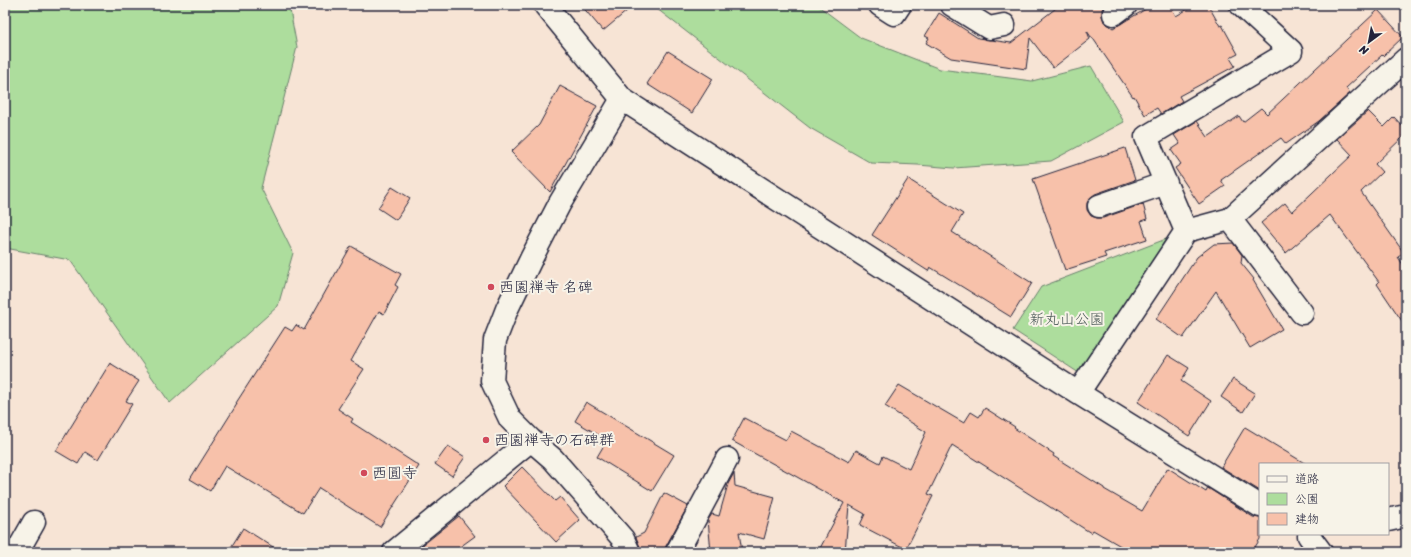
<svg xmlns="http://www.w3.org/2000/svg" width="1411" height="557" viewBox="0 0 1411 557" font-family="Sriracha,'Klee One',sans-serif">
<rect width="100%" height="100%" fill="#f7e4d5"/>
<filter id="ink" filterUnits="userSpaceOnUse"><feTurbulence type="fractalNoise" baseFrequency=".025" numOctaves="2"/><feDisplacementMap in="SourceGraphic" scale="8" xChannelSelector="R" yChannelSelector="G"/><feConvolveMatrix kernelMatrix="1 2 1 2 8 2 1 2 1" color-interpolation-filters="sRGB"/></filter>
<g filter="url(#ink)">
<path fill="#addd9d" stroke="#68806c" d="M 5,5 L 289,5 L 297,47 L 261,188 L 293,253 L 278,306 L 170,403 L 70,260 L 5,248 Z
M 652,5 L 817,5 L 861,38 L 940,69 L 1032,81 L 1091,66 L 1124,122 L 1051,161 L 954,168 L 918,165 L 871,163 L 810,128 Z
M 1166,239 L 1079,373 L 1013,330 L 1041,287 Z"/>
<path fill="#f7c1aa" stroke="#22223b" d="M 581,5 L 634,5 L 603,31 Z
M 1060,5 L 1106,5 L 1102,9 L 1102,16 L 1104,22 L 1113,28 L 1153,5 L 1170,5 L 1176,16 L 1195,5 L 1208,5 L 1220,26 L 1222,25 L 1238,54 L 1230,58 L 1235,66 L 1179,96 L 1182,101 L 1161,114 L 1157,108 L 1145,115 L 1134,96 L 1133,97 L 1092,37 L 1091,37 L 1087,31 L 1090,39 L 1053,68 L 1030,38 L 1026,69 L 951,58 L 926,43 L 929,38 L 925,36 L 939,13 L 978,38 L 1011,43 Z
M 1378,10 L 1403,37 L 1383,56 L 1382,55 L 1346,88 L 1350,93 L 1319,121 L 1286,144 L 1281,138 L 1221,180 L 1225,186 L 1199,204 L 1175,168 L 1181,164 L 1171,150 L 1180,144 L 1174,135 L 1197,121 L 1208,137 L 1239,116 L 1243,122 L 1261,108 L 1267,114 Z
M 668,51 L 713,79 L 692,113 L 647,84 Z
M 560,86 L 597,106 L 550,192 L 511,152 L 539,125 Z
M 1368,111 L 1384,127 L 1394,117 L 1406,130 L 1406,134 L 1375,164 L 1382,172 L 1361,192 L 1404,253 L 1398,257 L 1406,269 L 1406,327 L 1377,284 L 1379,282 L 1330,215 L 1286,253 L 1261,223 L 1285,203 L 1292,212 L 1352,155 L 1337,139 Z
M 1125,148 L 1135,180 L 1095,194 L 1090,198 L 1087,203 L 1087,210 L 1091,216 L 1097,218 L 1103,218 L 1143,204 L 1147,219 L 1141,221 L 1147,239 L 1104,253 L 1106,257 L 1065,270 L 1033,179 Z
M 908,179 L 963,214 L 952,232 L 1032,283 L 1011,317 L 930,267 L 928,271 L 872,235 Z
M 392,187 L 410,198 L 396,220 L 378,208 Z
M 1233,243 L 1242,255 L 1241,263 L 1254,279 L 1253,280 L 1282,329 L 1250,348 L 1216,291 L 1183,338 L 1156,319 L 1197,257 L 1214,244 Z
M 351,246 L 401,274 L 395,285 L 398,287 L 384,314 L 379,311 L 351,361 L 364,369 L 338,409 L 353,419 L 351,422 L 419,466 L 380,527 L 319,488 L 303,513 L 225,466 L 210,491 L 190,479 L 237,404 L 236,403 L 285,327 L 292,331 L 296,325 L 304,330 Z
M 1168,355 L 1189,368 L 1181,381 L 1211,401 L 1189,436 L 1138,402 Z
M 110,363 L 139,381 L 126,401 L 132,404 L 98,460 L 85,452 L 78,464 L 56,451 Z
M 1233,379 L 1255,393 L 1243,412 L 1221,397 Z
M 899,385 L 964,423 L 971,412 L 979,417 L 985,408 L 1015,427 L 1014,428 L 1054,454 L 1053,456 L 1104,488 L 1104,489 L 1142,511 L 1168,468 L 1206,492 L 1208,488 L 1253,517 L 1260,518 L 1260,539 L 1252,552 L 1131,552 L 1093,530 L 1091,533 L 952,445 L 928,494 L 933,496 L 906,549 L 860,525 L 865,514 L 849,505 L 845,552 L 818,552 L 844,503 L 732,441 L 744,418 L 786,440 L 791,431 L 849,462 L 856,450 L 880,463 L 883,456 L 909,469 L 926,432 L 885,406 Z
M 586,402 L 674,455 L 652,491 L 597,457 L 607,440 L 575,421 Z
M 1245,427 L 1306,464 L 1260,464 L 1260,491 L 1221,467 Z
M 448,446 L 465,457 L 452,476 L 435,464 Z
M 522,467 L 555,501 L 560,497 L 580,520 L 556,542 L 503,486 Z
M 734,473 L 735,486 L 775,497 L 764,539 L 739,532 L 742,552 L 711,552 L 708,520 L 712,514 L 719,516 L 728,484 Z
M 664,493 L 688,506 L 666,546 L 665,552 L 642,552 L 636,537 L 644,533 Z
M 459,516 L 475,536 L 453,552 L 414,552 Z
M 243,528 L 281,552 L 228,552 Z"/>
<g fill="none" stroke-linecap="round" stroke-linejoin="round">
<g stroke="#22223b" stroke-width="25">
<path id="street" d="M 545,5 L 622,99 L 1078,393 L 1260,506
M 880,5 L 894,14 L 900,5
M 952,5 L 989,28 L 1004,25
M 1114,14 L 1126,5
M 622,99 L 560,203 L 532,257 L 507,309 L 495,340 L 492,381 L 510,419 L 531,440 L 553,459 L 623,539 L 629,552
M 1099,206 L 1166,183
M 1230,219 L 1302,313
M 1186,231 L 1146,137 L 1291,51 L 1241,5
M 1078,393 L 1186,231 L 1230,219 L 1406,59
M 1388,520 L 1406,516
M 1309,536 L 1321,552
M 17,552 L 34,522
M 394,552 L 531,440
M 677,552 L 727,459"/>
</g>
<use href="#street" stroke="#f7f3e8" stroke-width="22"/>
</g>
</g>
<g fill="#d1495b" stroke="#f7f3e8" stroke-width="1.5">
<circle cx="491" cy="287" r="4"/>
<circle cx="486" cy="440" r="4"/>
<circle cx="364" cy="473" r="4"/>
</g>
<g text-anchor="middle" dominant-baseline="central" stroke-width="4" stroke-linejoin="round" paint-order="stroke">
<g font-size="15" fill="#22223b" stroke="#f7f3e8" text-anchor="start">
<text x="499" y="287">西園禅寺 名碑</text>
<text x="494" y="440">西園禅寺の石碑群</text>
<text x="372" y="473">西圓寺</text>
</g>
<g font-size="15" fill="#4c5a58" stroke="#f7f3e8">
<text x="1067" y="319">新丸山公園</text>
</g>
</g>
<rect width="1411" height="557" fill="none" stroke="#f7f3e8" stroke-width="20"/>
<rect x="10" y="10" width="1391" height="537" fill="none" stroke="#22223b" stroke-width="1.5" filter="url(#ink)"/>
<rect x="1259" y="463" width="130" height="72" fill="#f7f3e8" stroke="#a29fa3"/>
<rect x="1267" y="476" width="20" height="6" fill="#f7f3e8" stroke="#a29fa3"/>
<text x="1295" y="483" font-size="12" fill="#22223b">道路</text>
<rect x="1267" y="493" width="20" height="12" fill="#addd9d" stroke="#a29fa3"/>
<text x="1295" y="503" font-size="12" fill="#22223b">公園</text>
<rect x="1267" y="513" width="20" height="12" fill="#f7c1aa" stroke="#a29fa3"/>
<text x="1295" y="523" font-size="12" fill="#22223b">建物</text>
<g transform="translate(1369 42) rotate(212)" stroke="#f7f3e8" stroke-width="3" paint-order="stroke">
<path d="M0-3L7 15L0 10L-7 15Z" fill="#22223b"/>
<text y="-6" font-size="11" font-weight="bold" text-anchor="middle" fill="#22223b">N</text>
</g>
</svg>
